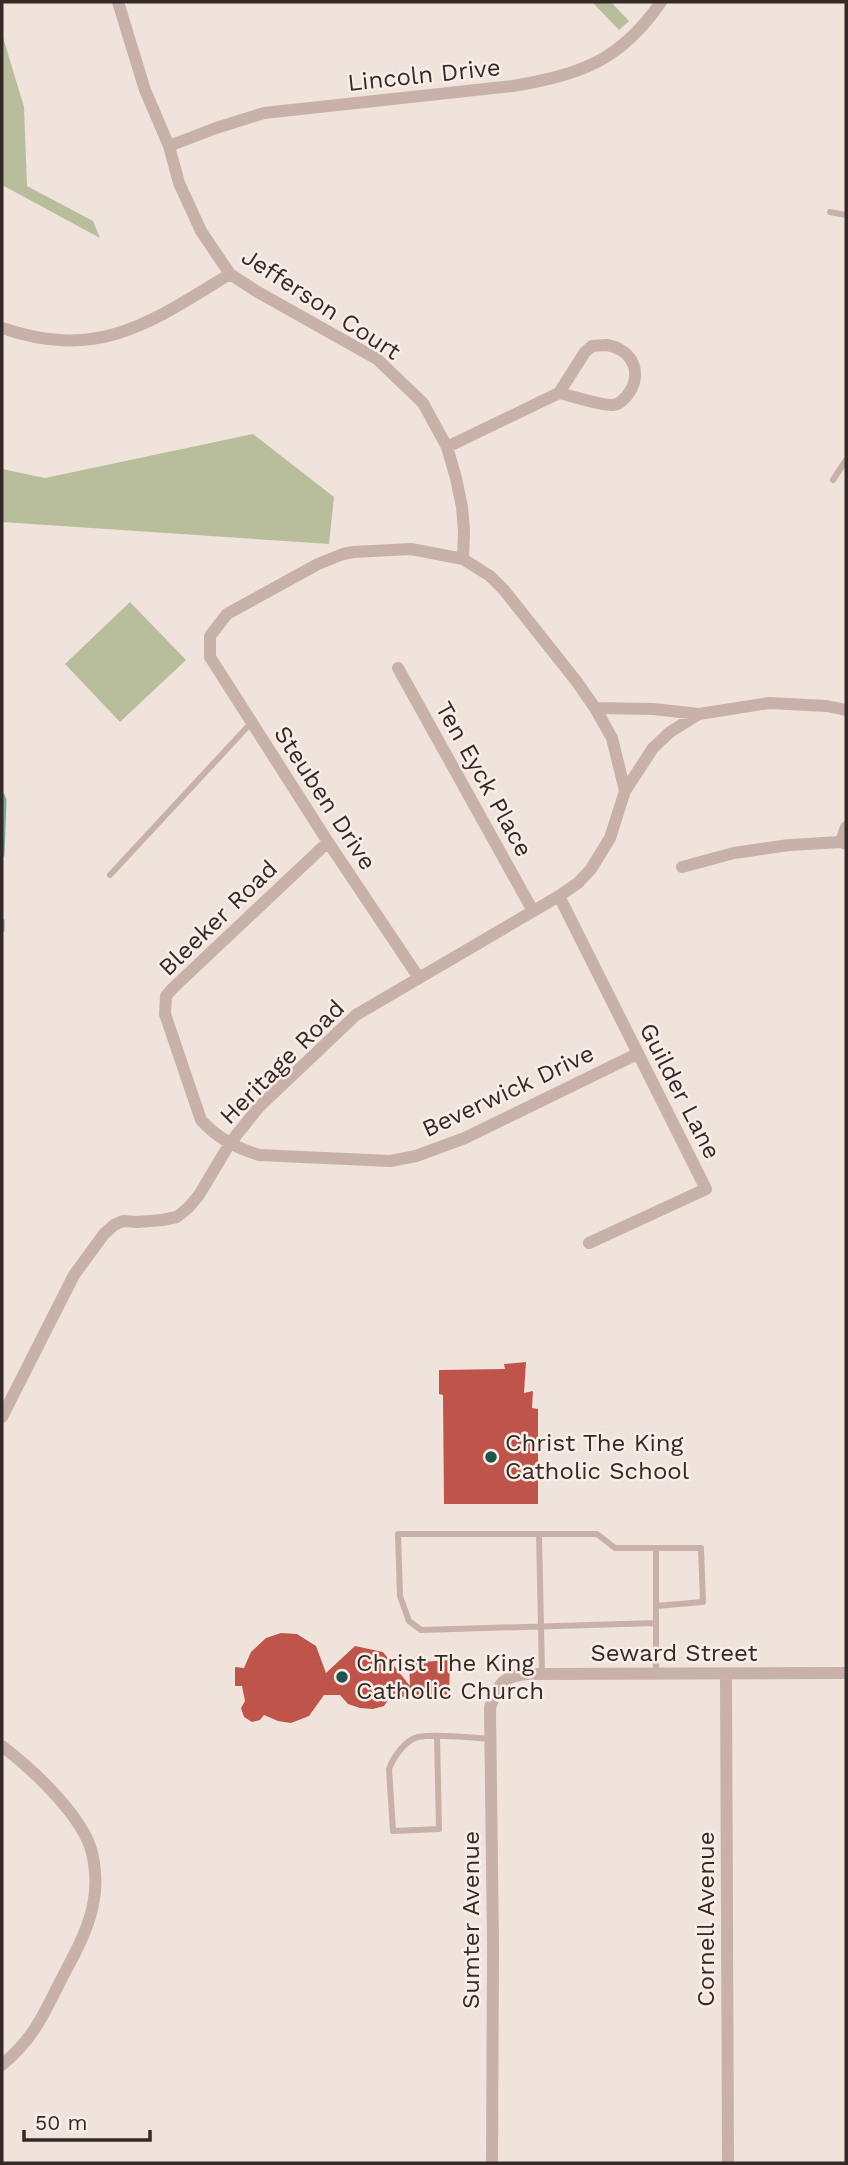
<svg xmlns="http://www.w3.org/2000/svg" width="848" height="2165" viewBox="0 0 848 2165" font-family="'Work Sans',sans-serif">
<rect width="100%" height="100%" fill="#f0e3db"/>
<path fill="#b8be9c" d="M 592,2 L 611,2 L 629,21 L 619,30 Z
M 2,34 L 24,107 L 27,186 L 93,221 L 100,238 L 2,185 Z
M 253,434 L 334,497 L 329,544 L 2,522 L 2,469 L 45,478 Z
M 130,602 L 186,660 L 120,722 L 65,664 Z"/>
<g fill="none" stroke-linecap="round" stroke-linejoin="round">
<path stroke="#7caca6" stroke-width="5" d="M 2,795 L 4,800 L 2,855
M 2,921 L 2,930"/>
</g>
<path fill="#bf544b" d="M 526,1362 L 524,1393 L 533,1391 L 532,1408 L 538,1409 L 538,1504 L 444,1504 L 443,1395 L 439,1394 L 439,1370 L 505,1369 L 504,1364 Z
M 281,1633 L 297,1634 L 316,1646 L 326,1673 L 355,1646 L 383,1652 L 410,1686 L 409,1658 L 421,1657 L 421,1662 L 450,1660 L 449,1696 L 390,1697 L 384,1706 L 373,1709 L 360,1708 L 348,1704 L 340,1695 L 324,1695 L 309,1716 L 291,1723 L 278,1721 L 264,1715 L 260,1720 L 252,1722 L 244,1717 L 241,1708 L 245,1701 L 242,1686 L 235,1686 L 235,1667 L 244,1668 L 251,1652 L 266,1638 Z"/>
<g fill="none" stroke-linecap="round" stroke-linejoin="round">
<path stroke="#c8b1a8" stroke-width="6" d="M 830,212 L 846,215
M 833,480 L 846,460
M 110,875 L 251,723
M 539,1534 L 542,1674
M 656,1606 L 656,1548
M 656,1623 L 421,1630 L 409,1621 L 400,1596 L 398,1534 L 597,1534 L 615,1548 L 701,1548 L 703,1602 L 656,1606 L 656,1674
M 437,1737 L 439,1829 L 393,1831 L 389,1769 C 393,1758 405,1740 418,1737 C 436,1733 471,1738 491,1739"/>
<path stroke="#c8b1a8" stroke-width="12" d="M 118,2 L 145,90 L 169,146 L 179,183 L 201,231 L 230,274 L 256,291 L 377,359 L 423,403 L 447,447 L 456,478 L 462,507 L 464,531 L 463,559
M 169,146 L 216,128 L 264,113 L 513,86 C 582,74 620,61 661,2
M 2,328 C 99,361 150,323 230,274
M 607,345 C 634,350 644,375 626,397 C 622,401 618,405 613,405 C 601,406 572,396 559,393 L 585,352 L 592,346 Z
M 447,447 L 559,393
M 398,668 L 533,911
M 595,708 L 653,709 L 699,714 L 769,703 L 827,706 L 846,710
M 328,842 L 173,988 L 166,996 L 165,1014 L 201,1120 C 217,1138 236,1148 259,1155 L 390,1161 L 416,1156 L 465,1138 L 637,1054
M 841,842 L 846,827
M 682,867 L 734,853 L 789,845 L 841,842 L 846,844
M 559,896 L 706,1189 L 589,1243
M 419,978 L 328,842 L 210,657 L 210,636 L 227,614 L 318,564 L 343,554 L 353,552 L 411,549 L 463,559 L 490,576 L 504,590 L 577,682 L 595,708 L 612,738 L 625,791
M 2,1417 L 74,1275 L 104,1234 L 114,1225 L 123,1221 L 137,1222 L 162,1220 L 177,1217 L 189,1207 L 199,1195 L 230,1143 L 259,1107 L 356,1015 L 559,896 L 578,883 L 591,869 L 610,838 L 625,791 L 653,748 L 670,732 L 699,714
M 726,1675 L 728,2163
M 2,1746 C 31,1768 77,1811 90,1846 C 95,1861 97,1883 94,1899 C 90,1927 75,1953 62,1978 C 43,2015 35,2037 2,2065
M 492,2163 L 493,1945 L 490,1708 C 498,1684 502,1676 528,1674 L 846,1673"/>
</g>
<g fill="#20544f" stroke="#f8eee7" stroke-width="2.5">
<circle cx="491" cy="1457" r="7"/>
<circle cx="342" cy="1677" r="7"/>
</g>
<g text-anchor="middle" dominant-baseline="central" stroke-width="5" stroke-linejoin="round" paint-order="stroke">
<g font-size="24" fill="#352a28" stroke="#f8eee7">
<text transform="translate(424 75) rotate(-6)">Lincoln Drive</text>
<text transform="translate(321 304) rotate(33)">Jefferson Court</text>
<text transform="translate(484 779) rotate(61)">Ten Eyck Place</text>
<text transform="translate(325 798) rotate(57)">Steuben Drive</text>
<text transform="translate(218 918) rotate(-44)">Bleeker Road</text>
<text transform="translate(282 1062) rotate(-45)">Heritage Road</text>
<text transform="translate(508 1091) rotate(-25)">Beverwick Drive</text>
<text transform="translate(680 1091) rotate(63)">Guilder Lane</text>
<text x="674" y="1653">Seward Street</text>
<text transform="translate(706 1919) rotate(-90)">Cornell Avenue</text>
<text transform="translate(471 1920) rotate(-90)">Sumter Avenue</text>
</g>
<g font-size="24" fill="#352a28" stroke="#f8eee7" text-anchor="start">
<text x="505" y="1443">Christ The King<tspan x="505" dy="28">Catholic School</tspan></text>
<text x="356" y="1663">Christ The King<tspan x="356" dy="28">Catholic Church</tspan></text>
</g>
</g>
<rect width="848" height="2165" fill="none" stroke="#352a28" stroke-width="7"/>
<path d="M24 2130v10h126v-10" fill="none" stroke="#352a28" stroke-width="3.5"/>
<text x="35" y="2130" font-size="21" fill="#352a28" stroke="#f8eee7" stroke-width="5" paint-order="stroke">50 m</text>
</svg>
